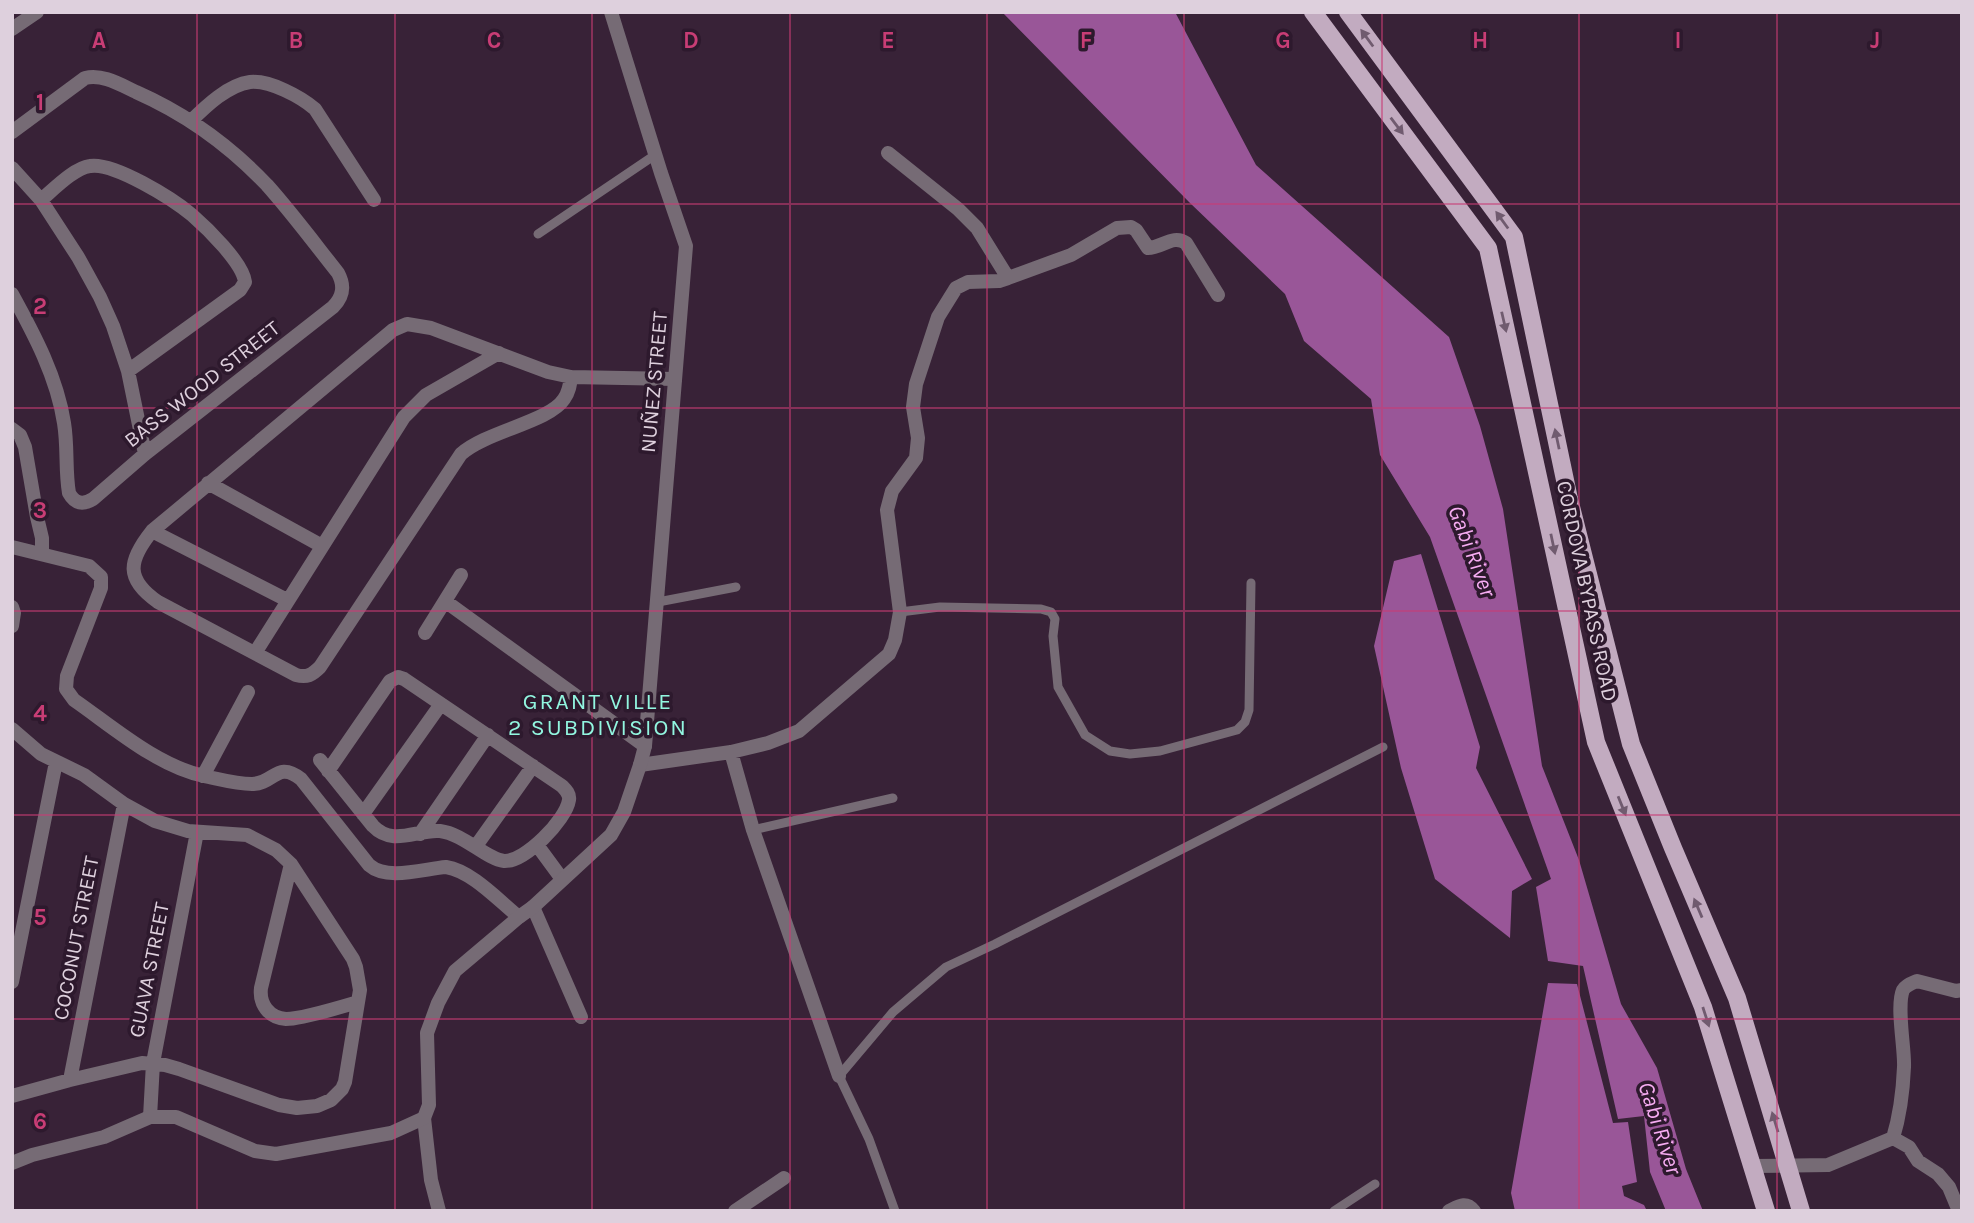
<svg xmlns="http://www.w3.org/2000/svg" width="1974" height="1223" viewBox="0 0 1974 1223" font-family="Karla,sans-serif">
<rect width="100%" height="100%" fill="#382237"/>
<path fill="#995698" d="M 1002,12 L 1175,12 L 1256,165 L 1449,337 L 1480,426 L 1503,509 L 1542,766 L 1579,860 L 1621,1004 L 1657,1068 L 1686,1169 L 1703,1211 L 1666,1211 L 1650,1172 L 1644,1116 L 1618,1119 L 1583,966 L 1548,961 L 1536,887 L 1551,879 L 1430,537 L 1380,455 L 1371,399 L 1304,341 L 1285,294 L 1190,203 Z
M 1421,554 L 1480,747 L 1476,768 L 1532,879 L 1512,891 L 1510,938 L 1435,879 L 1401,768 L 1374,646 L 1394,561 Z
M 1548,983 L 1577,984 L 1613,1123 L 1628,1122 L 1637,1182 L 1622,1186 L 1624,1196 L 1644,1205 L 1647,1211 L 1515,1211 L 1511,1193 Z"/>
<g fill="none" stroke-linecap="round" stroke-linejoin="round">
<path stroke="#766b75" stroke-width="9" d="M 538,234 L 655,155
M 658,602 L 736,587
M 900,612 L 940,607 L 1041,609 L 1051,612 L 1055,619 L 1053,636 L 1058,687 L 1085,735 L 1110,751 L 1130,754 L 1160,751 L 1237,730 L 1245,722 L 1249,710 L 1251,583
M 753,830 L 893,798
M 895,1211 L 869,1139 L 839,1076 L 893,1012 L 946,967 L 995,944 L 1383,747
M 1334,1211 L 1375,1184"/>
<path stroke="#766b75" stroke-width="14" d="M 12,29 L 37,12
M 191,121 C 206,106 228,85 250,82 C 270,80 301,97 315,109 L 374,200
M 12,132 L 85,78 C 103,74 119,84 136,92 C 186,114 229,145 267,185 C 292,213 315,244 338,273 C 345,286 343,297 333,307 L 145,454 L 93,499 C 83,505 75,504 69,493 C 65,470 68,447 64,423 C 57,377 34,334 12,294
M 888,153 L 958,209 L 977,228 L 1008,278
M 12,168 L 41,200 L 78,257 L 100,297 L 113,326 L 128,371 L 145,454
M 41,200 C 53,190 74,168 90,166 C 114,162 173,199 192,215 C 207,228 243,263 245,282 L 240,290 L 128,371
M 571,377 C 570,385 569,392 564,399 C 549,422 487,431 461,454 L 320,667 C 312,675 307,678 296,675 L 158,602 C 125,579 128,561 152,531 L 393,330 L 407,324 L 431,328 L 548,372 L 571,377 L 675,379
M 12,429 L 20,435 L 25,447 L 37,517 L 42,538 L 42,554
M 208,483 L 322,546
M 152,531 L 287,600
M 12,547 L 89,566 L 101,577 L 101,588 L 67,676 L 66,689 L 74,700 C 113,727 157,766 204,776 C 219,779 236,784 252,784 C 274,784 277,760 301,779 L 369,865 C 387,881 423,869 446,867 C 472,871 499,901 519,917
M 445,601 L 645,746
M 12,607 L 14,613 L 12,626
M 425,633 L 461,575
M 255,653 L 404,417 L 426,395 L 499,353
M 12,729 L 41,754 L 84,775 L 124,804 L 155,821 L 188,831 L 247,835 L 276,850 L 291,864 L 353,959 L 356,967 L 360,990 L 345,1082 L 342,1089 L 331,1100 L 317,1106 L 297,1108 L 279,1105 L 179,1069 L 165,1065 L 142,1063 L 70,1080 L 12,1096
M 731,752 L 753,830 L 839,1076
M 320,760 L 373,826 C 393,847 417,829 440,831 C 464,834 486,859 504,861 C 525,862 566,820 569,800 C 570,794 566,790 562,786 L 404,679 L 398,677 L 390,681 L 328,771
M 640,765 L 731,752 L 768,743 L 799,731 L 889,654 L 895,640 L 900,612 L 887,510 L 892,491 L 916,458 L 918,438 L 913,407 L 916,384 L 938,317 L 956,288 L 968,282 L 999,281 L 1008,278 L 1071,255 L 1117,228 L 1131,227 L 1136,230 L 1148,248 C 1162,248 1173,234 1186,243 L 1218,295
M 203,776 L 248,692
M 363,814 L 441,704
M 420,834 L 488,735
M 537,845 L 562,879
M 476,846 L 533,766
M 291,864 L 261,988 C 259,1004 269,1018 286,1019 C 302,1019 341,1007 358,1002
M 533,907 L 581,1017
M 12,982 L 56,762
M 70,1080 L 124,804
M 150,1117 L 153,1063 L 197,832
M 424,1118 L 431,1180 L 439,1211
M 1753,1166 L 1828,1165 L 1893,1138
M 735,1211 L 784,1178
M 1449,1211 C 1459,1206 1466,1201 1474,1211
M 1959,1211 L 1949,1187 L 1938,1174 L 1918,1161 L 1909,1147 L 1893,1138 C 1900,1115 1903,1091 1904,1067 C 1905,1049 1896,1006 1903,990 C 1906,985 1912,983 1917,981 L 1956,991 L 1962,990"/>
<path stroke="#766b75" stroke-width="14" d="M 12,1163 L 32,1155 L 104,1137 L 150,1117 L 176,1117 L 255,1151 L 276,1154 L 391,1133 L 424,1118 L 429,1105 L 427,1033 L 438,1003 L 455,971 L 519,917 L 533,907 L 611,835 L 624,812 L 640,765 L 645,746 L 686,246 L 661,173 L 611,12"/>
<path stroke="#c2abc0" stroke-width="18" d="M 1313,12 L 1488,248 L 1596,742 L 1703,1007 L 1766,1211
M 1348,12 L 1514,237 L 1569,499 L 1631,744 L 1673,848 L 1737,998 L 1801,1211"/>
</g>
<defs><path id="oneway-solid" d="M-6-.8H1V-3.2L6.5 0L1 3.2V.8H-6Z" transform="scale(1.75)"/></defs>
<g fill="#705b6f">
<use href="#oneway-solid" transform="translate(1367 38) rotate(-126)"/>
<use href="#oneway-solid" transform="translate(1397 126) rotate(53)"/>
<use href="#oneway-solid" transform="translate(1502 220) rotate(-126)"/>
<use href="#oneway-solid" transform="translate(1504 322) rotate(77)"/>
<use href="#oneway-solid" transform="translate(1557 439) rotate(-102)"/>
<use href="#oneway-solid" transform="translate(1553 544) rotate(78)"/>
<use href="#oneway-solid" transform="translate(1622 806) rotate(68)"/>
<use href="#oneway-solid" transform="translate(1698 908) rotate(-113)"/>
<use href="#oneway-solid" transform="translate(1706 1017) rotate(72)"/>
<use href="#oneway-solid" transform="translate(1775 1122) rotate(-107)"/>
</g>
<path fill="none" stroke="#c83d75" stroke-width="2" stroke-opacity="0.55" d="M 197,12 L 197,1211M 395,12 L 395,1211M 592,12 L 592,1211M 790,12 L 790,1211M 987,12 L 987,1211M 1184,12 L 1184,1211M 1382,12 L 1382,1211M 1579,12 L 1579,1211M 1777,12 L 1777,1211M 12,204 L 1962,204M 12,408 L 1962,408M 12,611 L 1962,611M 12,815 L 1962,815M 12,1019 L 1962,1019"/>
<g text-anchor="middle" dominant-baseline="central" stroke-width="7" stroke-linejoin="round" paint-order="stroke">
<g font-size="21" fill="#ded0dd" stroke="#2d192d">
<text transform="translate(654 382) rotate(-85)">NUÑEZ STREET</text>
<text transform="translate(202 384) rotate(-38)">BASS WOOD STREET</text>
<text transform="translate(1587 591) rotate(78)">CORDOVA BYPASS ROAD</text>
<text transform="translate(76 938) rotate(-79)">COCONUT STREET</text>
<text transform="translate(149 970) rotate(-79)">GUAVA STREET</text>
</g>
<g font-size="23" font-style="italic" fill="#f6acf2" stroke="#2d192d">
<text transform="translate(1472 551) rotate(69)">Gabi River</text>
<text transform="translate(1660 1128) rotate(72)">Gabi River</text>
</g>
<g font-size="23" letter-spacing="2" fill="#92f6e0" stroke="#2d192d">
<text x="598" y="701">GRANT VILLE<tspan x="598" dy="26">2 SUBDIVISION</tspan></text>
</g>
</g>
<g font-size="23" text-anchor="middle" font-weight="bold" fill="#c83d75" stroke="#2d192d" stroke-width="7" stroke-linejoin="round" paint-order="stroke">
<text x="99" y="48">A</text>
<text x="296" y="48">B</text>
<text x="494" y="48">C</text>
<text x="691" y="48">D</text>
<text x="888" y="48">E</text>
<text x="1086" y="48">F</text>
<text x="1283" y="48">G</text>
<text x="1480" y="48">H</text>
<text x="1678" y="48">I</text>
<text x="1875" y="48">J</text>
<text x="40" y="110">1</text>
<text x="40" y="314">2</text>
<text x="40" y="518">3</text>
<text x="40" y="721">4</text>
<text x="40" y="925">5</text>
<text x="40" y="1129">6</text>
</g>
<rect width="1974" height="1223" fill="none" stroke="#ded0dd" stroke-width="28"/>
</svg>
